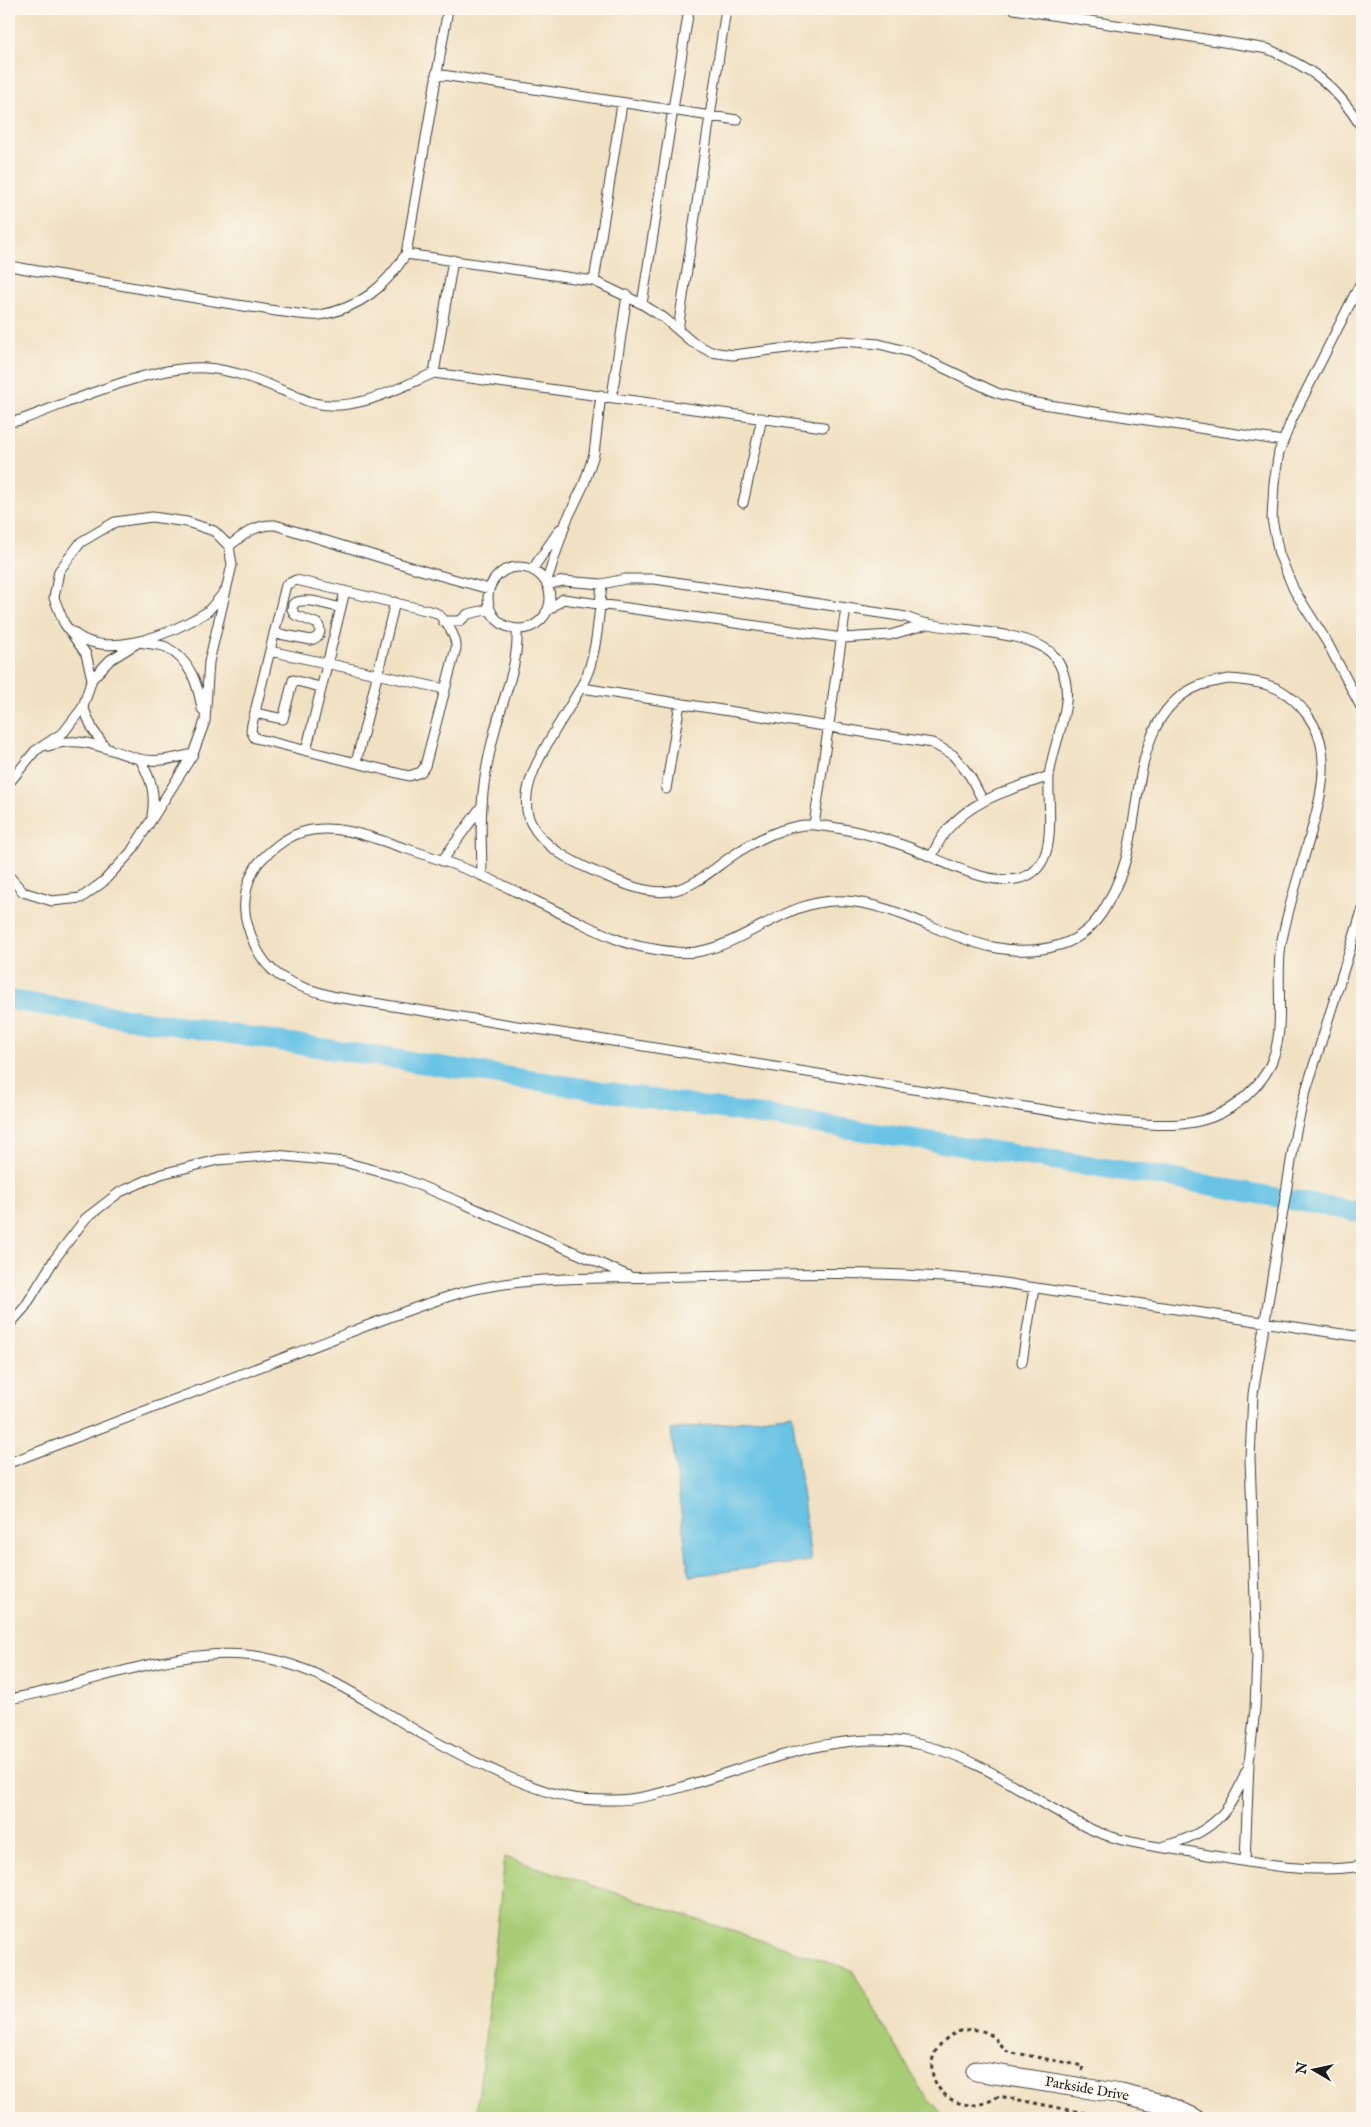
<svg xmlns="http://www.w3.org/2000/svg" width="1371" height="2127" viewBox="0 0 1371 2127" font-family="'IM FELL English',serif">
<rect width="100%" height="100%" fill="#fbf7ec"/>
<filter id="ink" filterUnits="userSpaceOnUse"><feTurbulence type="fractalNoise" baseFrequency=".02" numOctaves="2"/><feDisplacementMap in="SourceGraphic" scale="10" xChannelSelector="R" yChannelSelector="G"/><feConvolveMatrix kernelMatrix="1 2 1 2 8 2 1 2 1" color-interpolation-filters="sRGB"/></filter>
<filter id="wash" filterUnits="userSpaceOnUse"><feTurbulence type="fractalNoise" baseFrequency=".0096" numOctaves="4" result="noise"/><feDisplacementMap in="SourceGraphic" scale="20" xChannelSelector="R" yChannelSelector="G"/><feGaussianBlur stdDeviation="1.12" result="paint"/><feColorMatrix in="noise" values="0 0 0 0 0 0 0 0 0 0 0 0 0 0 0 0 0 1.4 0 .05"/><feComposite in="paint" operator="in"/></filter>
<g filter="url(#wash)">
<rect width="100%" height="100%" fill="#f1e1c3"/>
<path fill="#a8cd76" stroke="#627449" d="M 505,1857 L 852,1970 L 921,2090 L 946,2118 L 476,2118 Z"/>
<path fill="#68c3e5" stroke="#427080" d="M 792,1414 L 811,1561 L 689,1576 L 671,1430 Z"/>
<g fill="none" stroke-linecap="round" stroke-linejoin="round">
<path stroke="#68c3e5" stroke-width="20" d="M 9,1000 L 1170,1178 L 1362,1213"/>
</g>
</g>
<g filter="url(#ink)">
<g fill="none" stroke-linecap="round" stroke-linejoin="round">
<g stroke="#3c3a35" stroke-width="11">
<path id="lane" d="M 1014,9 L 1268,49 C 1314,70 1335,84 1362,128
M 436,74 L 737,120
M 406,254 L 594,281 L 642,304 L 664,318 L 692,342 L 711,352 L 733,355 L 843,341 L 879,344 L 910,352 L 997,393 L 1036,403 L 1283,441
M 9,266 C 87,279 166,294 244,306 C 262,308 303,317 320,315 C 360,308 385,287 406,254 L 448,9
M 1362,280 L 1292,419 L 1279,452 L 1274,483 L 1272,519 L 1279,554 L 1294,590 L 1327,642 L 1362,709
M 594,281 L 622,104
M 642,304 L 689,9
M 678,330 L 726,9
M 434,373 L 453,260
M 612,396 L 627,295
M 9,422 L 21,420 C 73,401 151,365 206,368 C 234,370 261,381 286,392 C 295,395 305,401 314,403 C 354,413 398,388 434,373 L 823,427
M 743,503 L 762,418
M 229,546 C 244,535 255,524 275,525 L 424,571 L 489,589
M488 598a31 31 0 1 1 62 0a31 31 0 1 1-62 0Z
M 532,570 L 560,529
M 296,580 L 434,612 C 444,616 457,637 456,648 L 425,766 L 421,772 L 409,776 L 255,738 L 251,731 L 252,724 L 285,589 L 286,585 Z
M 546,583 L 566,522 L 584,484 L 594,454 L 601,395
M 547,585 L 563,581 L 602,584 L 625,579 L 655,579 L 906,617 C 913,620 921,623 929,624 C 959,631 1034,631 1054,656 C 1083,693 1053,737 1049,777 C 1047,806 1061,867 1021,878 C 987,887 939,859 908,847 C 878,836 847,828 815,825 C 788,823 754,841 732,856 C 713,869 695,887 670,891 C 645,895 618,881 596,872 C 571,861 544,848 531,823 C 508,778 578,708 590,666 C 598,640 599,611 602,584
M 546,612 L 563,599 L 843,638 L 890,635 L 928,624
M 443,621 L 460,621 L 468,614 L 490,609
M 73,632 C 103,659 161,637 191,621 C 196,618 203,615 208,611 C 214,605 220,597 226,590
M 274,633 L 311,640 C 320,637 322,632 318,624 L 295,615 L 292,609 L 293,604 C 305,596 327,605 341,608
M 270,651 L 445,689
M 92,679 L 110,660 L 139,642 C 147,644 159,644 166,647 C 190,660 198,684 202,709
M 1228,679 C 1245,680 1265,682 1280,690 C 1301,702 1319,726 1322,750 C 1327,783 1315,818 1306,850 C 1297,881 1287,912 1281,945 C 1274,988 1291,1043 1261,1080 C 1219,1132 1173,1127 1113,1121 L 336,997 C 287,984 261,976 247,923 C 241,903 247,873 263,858 C 275,847 286,837 303,832 C 334,823 368,836 398,846 C 426,855 455,864 483,876 C 514,890 545,906 577,921 C 600,932 623,944 648,948 C 663,951 681,954 696,952 C 750,943 787,897 846,901 C 919,906 980,969 1060,945 C 1080,939 1096,924 1106,906 C 1118,885 1126,865 1130,841 C 1141,788 1139,708 1201,685 C 1210,682 1220,681 1228,679 Z
M 582,688 L 932,743 L 953,755 L 970,776 L 983,801
M 83,707 L 93,730 L 105,747
M 255,713 L 283,719 L 293,680 L 320,687
M 48,746 C 83,734 106,750 139,759 C 157,763 176,758 193,754
M 306,751 L 345,591
M 140,759 C 151,780 156,792 152,816
M 356,763 L 395,602
M 9,783 L 35,751 L 64,732 L 83,707 L 92,679 L 86,654 L 64,623 L 54,598 L 59,571 L 81,542 L 115,522 L 152,517 L 187,522 L 214,531 L 229,546 L 232,565 L 209,662 L 205,721 L 193,754 L 131,852 L 103,882 L 81,898 L 52,901 L 23,892 L 9,876
M 666,789 L 680,703
M 814,825 L 846,608
M 931,857 C 936,848 940,838 947,830 C 974,798 1011,790 1049,776
M 442,861 L 481,807
M 482,876 C 482,853 480,829 482,806 C 483,782 488,758 494,734 C 502,699 519,667 517,629
M 9,1325 L 25,1307 L 54,1260 L 86,1218 L 120,1192 L 161,1174 L 218,1160 L 276,1155 L 344,1162 L 399,1177 L 460,1202 L 629,1276
M 1022,1362 L 1034,1288
M 9,1463 C 103,1427 197,1391 291,1355 C 347,1334 403,1310 460,1293 C 522,1276 589,1279 654,1277 C 768,1274 882,1269 997,1282 L 1362,1337
M 9,1699 C 88,1686 181,1643 261,1657 C 329,1669 381,1713 440,1744 C 475,1763 534,1791 573,1798 C 584,1800 597,1800 609,1800 C 637,1801 665,1792 692,1784 C 768,1761 842,1727 922,1745 C 987,1760 1030,1800 1088,1828 C 1120,1843 1158,1847 1192,1852 C 1248,1862 1305,1875 1362,1866
M 1164,1846 C 1209,1834 1230,1815 1246,1771
M 1245,1861 L 1249,1763 L 1255,1709 L 1257,1656 L 1250,1458 L 1253,1394 L 1296,1131 L 1304,1097 L 1362,911"/>
</g>
<g stroke="#3c3a35" stroke-width="21">
<path id="street" d="M 976,2071 L 1121,2094 L 1166,2105 L 1194,2118"/>
</g>
<path stroke="#3c3a35" stroke-width="3" stroke-dasharray="4 4" stroke-linecap="butt" d="M 1082,2071 L 1083,2066 C 1064,2062 1045,2059 1026,2055 C 1021,2054 1013,2054 1008,2052 C 1003,2050 999,2042 995,2038 C 981,2026 960,2027 946,2039 C 908,2070 953,2127 999,2096 L 1110,2118"/>
<use href="#lane" stroke="#fff" stroke-width="9"/>
<use href="#street" stroke="#fff" stroke-width="19"/>
</g>
</g>
<g text-anchor="middle" dominant-baseline="central" stroke-width="4.5" stroke-linejoin="round" paint-order="stroke">
<g font-size="14" fill="#1c1c1c" stroke="#fbf7ec">
<text transform="translate(1087 2089) rotate(10)">Parkside Drive</text>
</g>
</g>
<rect width="1371" height="2127" fill="none" stroke="#fbf7ec" stroke-width="30"/>
<g transform="translate(1314 2070) rotate(279)" stroke="#fbf7ec" stroke-width="4" paint-order="stroke">
<path d="M0-4L9 19L0 12L-9 19Z" fill="#1c1c1c"/>
<text y="-8" font-size="14" font-weight="bold" text-anchor="middle" fill="#1c1c1c">N</text>
</g>
</svg>
